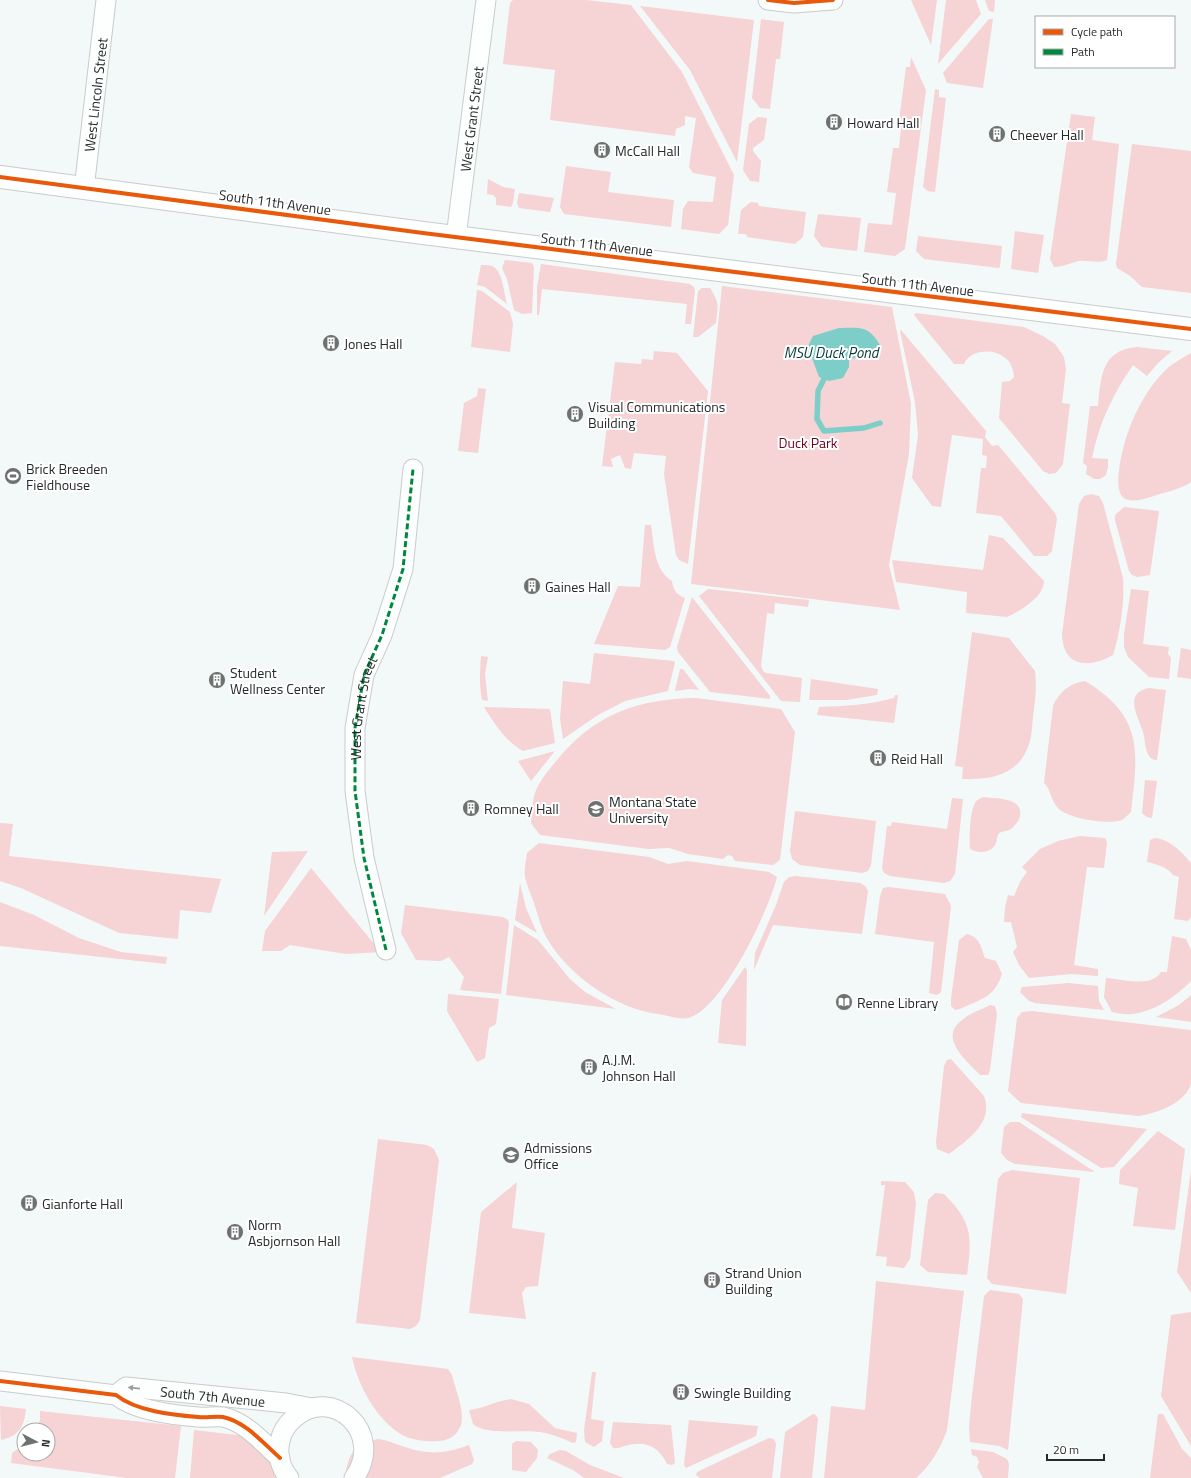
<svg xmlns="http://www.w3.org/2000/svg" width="1191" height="1478" viewBox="0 0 1191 1478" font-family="'Titillium Web',sans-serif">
<rect width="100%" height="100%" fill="#f3f9f8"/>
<path fill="#f6d3d4" d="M 513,0 L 586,0 L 631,5 L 682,72 L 734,175 L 728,225 L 719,234 L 681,229 L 683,209 L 688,201 L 713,202 L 716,177 L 693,173 L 689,167 L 696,118 L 685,116 L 685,125 L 676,129 L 675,136 L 550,120 L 555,70 L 503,64 L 510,3 Z
M 911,0 L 937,0 L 931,45 Z
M 946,0 L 976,0 L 981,14 L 938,64 Z
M 985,0 L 995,0 L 994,12 L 989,11 Z
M 640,6 L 754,20 L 737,162 L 690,70 Z
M 761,19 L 784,22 L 780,59 L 776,59 L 770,109 L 760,108 L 752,98 Z
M 989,19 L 993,19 L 983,88 L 947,83 L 943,73 Z
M 911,57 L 926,90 L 905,249 L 895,256 L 864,252 L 868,223 L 892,225 L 896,193 L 887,192 L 893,148 L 899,148 L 901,128 L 898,128 L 906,67 L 910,67 Z
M 935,89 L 939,90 L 939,97 L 946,98 L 935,192 L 928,191 L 923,187 Z
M 1071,114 L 1095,117 L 1092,140 L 1119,144 L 1107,260 C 1098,264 1089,260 1079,261 C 1070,263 1063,267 1054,267 L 1050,259 Z
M 758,117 L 767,118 L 764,140 L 753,148 L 753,151 L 761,161 L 759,182 L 750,181 L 743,170 L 749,124 Z
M 1132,144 L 1191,151 L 1191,293 L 1142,287 L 1130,276 L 1117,268 L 1116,264 Z
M 566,166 L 611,172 L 608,192 L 674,200 L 671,227 L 564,214 L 560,207 Z
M 488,179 L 503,187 L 515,189 L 513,203 L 511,207 L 496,205 L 496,198 L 493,195 L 487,194 Z
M 519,193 L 554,198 L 550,212 L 519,208 L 517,203 Z
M 751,202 L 758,203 L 759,206 L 806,212 L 803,237 L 795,244 L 747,237 L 746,234 L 738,234 L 741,210 Z
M 818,214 L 861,218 L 857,251 L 822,247 L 814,236 Z
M 1015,231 L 1044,235 L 1038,273 L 1011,269 Z
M 918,236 L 1002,246 L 1000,266 L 999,268 L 924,259 L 916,251 Z
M 505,260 L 532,263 L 534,267 L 532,313 L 522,314 L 514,310 L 507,279 L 502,268 Z
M 541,264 L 690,284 L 694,287 L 695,291 L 691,324 L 685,324 L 687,304 L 542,289 L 539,315 L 537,315 L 537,287 Z
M 481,265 C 485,265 491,265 494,267 C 503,273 504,294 507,304 L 485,287 L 477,285 Z
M 722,286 L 892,307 L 911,404 L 909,454 L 889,565 L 900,610 L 691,584 Z
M 702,288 L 710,288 C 720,304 718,305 716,323 L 698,337 L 693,337 L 698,291 Z
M 477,290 L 482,291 L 510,312 L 513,324 L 510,352 L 471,347 Z
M 916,313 L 1024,327 L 1043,336 L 1055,344 L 1064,357 L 1066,369 L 1062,403 L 1070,404 L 1063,464 L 1056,473 L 1049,474 L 1043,471 L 999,418 L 1002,382 L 1010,381 L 1014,377 C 1013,369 1011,361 1004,357 C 992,348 970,350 964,364 L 954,364 L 914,315 Z
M 901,330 L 986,431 L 985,437 L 992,446 L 998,445 L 1055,513 L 1057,519 L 1052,551 L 1047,556 L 1034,556 L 1001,516 L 976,513 L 981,468 L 986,468 L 987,456 L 982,455 L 983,439 L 952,435 L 941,507 L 932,506 L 912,478 L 918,435 L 915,402 L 900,331 Z
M 1137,347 L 1172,351 L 1158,363 L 1147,376 L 1133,365 C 1113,394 1099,423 1092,458 L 1108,459 L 1108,467 L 1106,475 L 1100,479 L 1094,479 L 1086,474 L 1087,466 L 1083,463 L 1090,406 L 1098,406 C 1101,377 1101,350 1137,347 Z
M 654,351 L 677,353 L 708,391 L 688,564 L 679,560 L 676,555 L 664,474 L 666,456 L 634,453 L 631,469 L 625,468 L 620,455 L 611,459 L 613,467 L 602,466 L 615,362 L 641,364 L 642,359 L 653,360 Z
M 1191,353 L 1191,482 C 1182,489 1165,492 1154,496 C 1127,505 1115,502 1119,471 C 1123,435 1142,390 1170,366 C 1177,361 1184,357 1191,353 Z
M 478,388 L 486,389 L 478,453 L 458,451 L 464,403 L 477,396 Z
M 1091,494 L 1099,496 L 1103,503 L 1123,578 C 1125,600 1120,634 1113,655 C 1088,669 1063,667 1062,634 L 1079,504 L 1084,496 Z
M 1124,507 L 1159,511 L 1150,575 L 1137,577 L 1132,575 L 1129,571 L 1115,520 L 1115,515 Z
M 645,525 L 651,525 C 654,545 654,570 672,581 C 673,590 677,595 685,598 L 670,647 L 665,650 L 594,644 L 618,586 L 640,587 Z
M 989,535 L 1003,538 L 1044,581 C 1044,597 1020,611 1007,617 L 966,613 L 967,592 L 896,582 L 892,560 L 983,570 Z
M 708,589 L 809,600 L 808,607 L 775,603 L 774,614 L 767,613 L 761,666 L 763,671 L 766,673 L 802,678 L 800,702 L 781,701 L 699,596 Z
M 1131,589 L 1149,591 L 1143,644 L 1169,647 L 1168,654 L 1171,658 L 1169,679 L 1149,677 L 1128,657 L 1124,647 L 1124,634 Z
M 692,597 L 770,696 L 770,699 L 710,692 L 678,652 L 677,647 Z
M 972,632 L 1009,638 L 1035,671 C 1037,687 1035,702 1033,717 C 1032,726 1032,736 1029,744 C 1019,776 990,780 962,779 L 963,767 L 955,766 Z
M 1181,648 L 1191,650 L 1191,679 L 1177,677 Z
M 594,653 L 674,661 L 675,663 L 668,691 L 625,701 L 598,715 L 563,739 L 560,719 L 563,681 L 590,684 Z
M 481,656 L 488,657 L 485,674 L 488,701 L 482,700 C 479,685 480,672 481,656 Z
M 680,669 L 683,669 L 699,690 L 690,689 L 675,691 Z
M 811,679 L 878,689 L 877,695 L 846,700 L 809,700 Z
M 1085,681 C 1144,717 1138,751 1131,812 C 1129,814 1125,818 1122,820 C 1108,825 1070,819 1059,809 C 1050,801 1052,790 1044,783 L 1053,706 C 1059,692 1070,683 1085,681 Z
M 1149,688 L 1166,690 L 1157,760 C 1154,760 1151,759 1149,756 C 1145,750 1145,739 1143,732 C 1138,716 1123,693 1149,688 Z
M 895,695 L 898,695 L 894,723 L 817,715 L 819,707 C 844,706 869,705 894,698 Z
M 696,698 L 781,709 L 795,732 L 780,860 L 773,865 L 735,861 L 732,856 L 728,855 L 723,859 L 688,854 L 669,848 L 648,849 L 540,835 L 531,823 C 532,815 532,805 534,796 C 538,782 548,771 557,760 C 595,714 637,699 696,698 Z
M 484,707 L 550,709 L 555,743 L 523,751 C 506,742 494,723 484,707 Z
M 555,751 L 531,781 L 518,761 Z
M 1145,780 L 1157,781 L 1152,818 L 1147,817 L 1142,813 Z
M 983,797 C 997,799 1023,797 1020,816 C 1019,821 1015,826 1011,829 C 1008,831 1003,831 999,833 C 997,837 997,839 996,843 C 992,853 979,854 970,849 C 969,839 970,814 974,805 C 976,800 979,799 983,797 Z
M 952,798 L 963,799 L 955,874 L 950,881 L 944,883 L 890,876 L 884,873 L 882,868 L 887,826 L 891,826 L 892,822 L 947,829 Z
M 795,811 L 876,821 L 871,865 L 868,871 L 862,873 L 800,865 L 792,859 L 790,851 Z
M 0,823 L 13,824 L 9,856 L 221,879 L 211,913 L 180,910 L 178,939 L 119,933 L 21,888 L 0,881 Z
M 1080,836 L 1105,838 L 1107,842 L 1104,868 L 1087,867 L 1074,965 L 1098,969 L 1098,976 L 1071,974 L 1029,978 L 1019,965 L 1013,952 L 1017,947 L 1011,922 L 1004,922 L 1005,908 L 1008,895 L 1014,896 L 1020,882 L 1027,872 L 1022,867 L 1040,849 L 1058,841 Z
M 1155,838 C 1169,839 1182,852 1191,863 L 1191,917 L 1188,921 L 1174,919 L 1179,877 L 1173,875 C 1168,867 1156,864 1147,862 L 1150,840 Z
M 539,843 L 649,857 L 668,864 L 687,861 L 769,872 L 777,877 C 769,910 722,1010 688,1018 C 680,1020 666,1015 658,1014 C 617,1009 569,976 548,940 C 541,929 538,915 534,903 C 531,895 527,886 525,877 C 524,870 526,860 527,853 Z
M 308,851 L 264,916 L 272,852 Z
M 311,868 L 381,952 L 346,954 L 290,945 L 281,951 L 262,951 L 265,931 Z
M 796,876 L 860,883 L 865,886 L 868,891 L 862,934 L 773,925 L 754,970 L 755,953 L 776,905 L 784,882 L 789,877 Z
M 520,883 L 526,908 L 537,933 L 515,920 Z
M 888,887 L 945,894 L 951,906 L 941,992 L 937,995 L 929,993 L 934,942 L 875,934 L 880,896 L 883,888 Z
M 0,902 L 34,915 L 79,938 L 121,952 L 167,957 L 166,964 L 0,946 Z
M 405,905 L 503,917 L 508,920 L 509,924 L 501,994 L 460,990 L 464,977 L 449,957 L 441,961 L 416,960 L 401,933 Z
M 514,925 L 538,940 L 570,979 L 585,992 L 616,1009 L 506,995 Z
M 967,934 C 981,938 981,948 985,958 L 996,961 L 1002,974 C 994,998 981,999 960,1009 L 955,1010 L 951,1006 L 951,999 L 959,940 Z
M 1172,936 L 1186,939 L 1191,950 L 1191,981 C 1175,997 1154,1012 1131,1014 C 1125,1015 1118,1013 1112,1012 L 1104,997 L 1106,978 C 1121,979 1152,988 1161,972 L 1167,972 Z
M 745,967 L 747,970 L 746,1046 L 718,1043 L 722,1000 Z
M 1069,983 L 1098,986 L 1099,1001 L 1104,1010 L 1035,1003 L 1029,1001 L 1020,992 L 1022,987 Z
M 448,994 L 499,999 L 496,1024 L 489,1028 L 485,1058 L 477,1062 L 447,1011 Z
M 1191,995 L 1191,1022 L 1156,1017 L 1179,1005 Z
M 990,1005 L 995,1006 L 997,1014 L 990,1070 L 988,1075 L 980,1075 C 966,1060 938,1038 962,1020 C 970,1013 981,1010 990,1005 Z
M 1032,1011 L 1191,1030 C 1191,1046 1191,1068 1191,1083 C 1187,1103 1155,1114 1138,1116 L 1021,1103 L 1008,1091 L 1017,1018 L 1022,1012 Z
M 951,1059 L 984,1096 C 994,1123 967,1140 949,1154 L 937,1149 L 936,1142 L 944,1066 L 947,1060 Z
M 1022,1113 L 1147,1129 L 1114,1167 L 1101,1168 L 1021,1117 Z
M 1010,1122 L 1019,1122 L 1095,1172 L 1015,1164 L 1007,1160 L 1001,1153 L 1004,1127 Z
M 1158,1131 L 1185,1149 L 1175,1230 L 1133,1226 L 1138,1188 L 1119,1184 L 1120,1170 Z
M 378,1139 L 427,1145 L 434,1149 L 439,1160 L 420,1320 L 416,1326 L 410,1329 L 356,1323 Z
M 1012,1170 L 1080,1178 L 1066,1294 L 992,1284 L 987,1278 L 998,1179 L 1003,1173 Z
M 1191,1170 L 1191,1293 L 1177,1272 Z
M 881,1181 L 905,1182 L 914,1192 L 916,1204 L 910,1259 L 904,1268 L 886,1266 L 887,1257 L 876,1256 L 885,1185 L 881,1185 Z
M 517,1182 L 512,1228 L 545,1233 L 538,1286 L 526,1287 L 522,1293 L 526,1319 L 469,1313 L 481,1212 Z
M 935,1193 L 944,1194 C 973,1223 972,1236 967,1275 L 928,1272 L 920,1265 L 928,1200 Z
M 876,1281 L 964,1291 L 947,1430 C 940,1449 931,1465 916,1478 L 824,1478 L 831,1406 L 865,1410 Z
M 990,1290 L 1019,1294 L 1023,1299 L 1008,1450 L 999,1446 L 970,1442 L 969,1427 L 972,1395 L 984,1296 Z
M 1191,1312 L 1191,1446 L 1161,1396 L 1171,1315 Z
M 352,1357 L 448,1369 L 452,1375 C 455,1389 465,1410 461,1425 C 457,1436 448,1441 438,1441 C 426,1442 409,1440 399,1433 C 375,1417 358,1385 352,1357 Z
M 592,1372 L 596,1372 L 591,1419 L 604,1421 L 602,1441 L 594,1447 L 585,1442 L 584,1430 Z
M 511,1399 L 529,1404 L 555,1428 L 577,1433 L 576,1442 L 573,1443 C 562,1438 552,1434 540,1432 C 520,1429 487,1436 473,1424 L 469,1410 C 484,1408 496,1401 511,1399 Z
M 0,1406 L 26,1409 C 24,1427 19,1436 1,1440 Z
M 40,1411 L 181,1426 L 175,1478 L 127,1478 L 11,1463 L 12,1453 L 24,1445 L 24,1454 L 48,1454 L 48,1430 L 36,1430 L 40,1420 Z
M 813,1414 L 816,1415 L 818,1419 L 812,1478 L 780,1478 L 785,1432 Z
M 1158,1414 L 1163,1414 L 1182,1449 L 1191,1458 L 1191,1478 L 1150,1478 Z
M 689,1420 L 758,1426 L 756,1436 L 686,1468 L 684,1465 Z
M 613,1422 L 671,1425 L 675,1463 L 672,1465 L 667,1464 C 659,1446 644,1440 625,1446 C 620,1447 618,1449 613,1448 L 610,1443 Z
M 194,1430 L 288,1441 L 285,1478 L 190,1478 Z
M 769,1438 L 774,1439 L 776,1444 L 772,1478 L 700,1478 L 696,1475 L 697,1472 Z
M 378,1439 C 388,1440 395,1444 405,1447 C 428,1455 445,1454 469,1445 L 474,1460 L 472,1464 L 440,1478 L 345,1478 C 348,1455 353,1444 378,1439 Z
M 516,1441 L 531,1442 L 538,1450 L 537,1458 L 526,1472 L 512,1470 L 512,1444 Z
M 971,1449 L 993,1452 L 1007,1459 L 1009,1464 L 1008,1478 L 983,1478 L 977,1467 L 979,1462 L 977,1457 L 972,1455 Z
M 560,1450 L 566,1451 L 590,1465 L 624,1478 L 584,1478 L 573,1470 L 547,1458 L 550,1454 Z"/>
<path fill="#7dcec8" d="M 839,328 C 860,328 868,325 880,345 L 863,355 L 849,360 L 849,367 L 843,378 L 829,381 L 819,377 L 812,358 L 807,355 L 806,350 L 813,336 Z"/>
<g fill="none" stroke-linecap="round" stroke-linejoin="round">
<path stroke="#7dcec8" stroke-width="5.5" d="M 824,379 L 818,391 L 817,419 L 824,431 L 864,428 L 880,423"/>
<g stroke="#c8cccb" stroke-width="21">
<g id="street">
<path d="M 768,0 L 794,3 L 833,0"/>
<path id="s1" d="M 84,189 L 106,0"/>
<path id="s2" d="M 456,237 L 486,0"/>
<path id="s3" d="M 386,950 L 364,858 L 355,791 L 355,728 L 364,675 L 382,635 L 403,569 L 413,469"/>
<path d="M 0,1381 L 116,1395 C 136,1411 172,1415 198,1417 C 206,1418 215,1416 223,1417 C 246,1422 263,1443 280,1458"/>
<path id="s4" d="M 116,1395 L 126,1387 L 286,1403 L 312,1408"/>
<path d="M 289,1478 C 280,1467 277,1454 280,1441 C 282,1431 287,1424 294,1418 C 332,1384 386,1433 354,1478"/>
</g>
</g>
<g stroke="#c8cccb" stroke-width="24">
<path id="secondary" d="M 0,177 L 423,233 L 1191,329"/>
</g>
<use href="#street" stroke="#fdfefe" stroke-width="19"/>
<use href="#secondary" stroke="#fdfefe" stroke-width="22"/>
<path stroke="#00873e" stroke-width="3" stroke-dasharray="6 3" stroke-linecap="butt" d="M 386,950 L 364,858 L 355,791 L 355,728 L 364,675 L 382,635 L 403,569 L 413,469"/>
<g stroke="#fff" stroke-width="6">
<path id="cycleway" d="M 768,0 L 794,3 L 833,0
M 0,177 L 423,233 L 1191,329
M 0,1381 L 116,1395 C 136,1411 172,1415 198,1417 C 206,1418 215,1416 223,1417 C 246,1422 263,1443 280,1458"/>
</g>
<use href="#cycleway" stroke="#e8590c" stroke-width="4"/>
</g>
<defs><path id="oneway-solid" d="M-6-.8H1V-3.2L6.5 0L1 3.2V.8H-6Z"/></defs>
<use fill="#9c9e9e" href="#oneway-solid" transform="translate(134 1388) rotate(-174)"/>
<defs>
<g id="building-disc" transform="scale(0.9)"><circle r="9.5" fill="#6d7271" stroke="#fff"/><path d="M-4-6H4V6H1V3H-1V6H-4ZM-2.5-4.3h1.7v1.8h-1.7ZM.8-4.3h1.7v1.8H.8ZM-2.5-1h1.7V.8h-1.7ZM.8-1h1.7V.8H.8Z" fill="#fff"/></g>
<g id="stadium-disc" transform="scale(0.9)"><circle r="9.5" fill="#6d7271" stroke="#fff"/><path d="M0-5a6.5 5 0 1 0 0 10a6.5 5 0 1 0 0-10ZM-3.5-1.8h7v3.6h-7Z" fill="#fff"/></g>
<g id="university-disc" transform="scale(0.9)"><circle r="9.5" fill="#6d7271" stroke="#fff"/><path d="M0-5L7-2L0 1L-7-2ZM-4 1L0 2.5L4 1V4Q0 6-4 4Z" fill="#fff"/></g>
<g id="library-disc" transform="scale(0.9)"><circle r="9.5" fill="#6d7271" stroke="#fff"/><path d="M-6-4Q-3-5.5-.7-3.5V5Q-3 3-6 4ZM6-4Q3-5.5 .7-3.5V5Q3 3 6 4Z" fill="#fff"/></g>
</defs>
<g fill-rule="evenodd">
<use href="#building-disc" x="834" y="122"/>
<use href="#building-disc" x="997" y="134"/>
<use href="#building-disc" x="602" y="150"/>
<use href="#building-disc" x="331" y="343"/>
<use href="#building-disc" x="575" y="414"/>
<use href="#stadium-disc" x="13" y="476"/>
<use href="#building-disc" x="532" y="586"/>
<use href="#building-disc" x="217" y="680"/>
<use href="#building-disc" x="878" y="758"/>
<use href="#building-disc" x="471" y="808"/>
<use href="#university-disc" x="596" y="809"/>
<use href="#library-disc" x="844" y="1002"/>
<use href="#building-disc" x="589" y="1067"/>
<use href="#university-disc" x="511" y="1155"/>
<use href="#building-disc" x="29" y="1203"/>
<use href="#building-disc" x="235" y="1232"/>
<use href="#building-disc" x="712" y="1280"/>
<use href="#building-disc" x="681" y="1392"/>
</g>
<g text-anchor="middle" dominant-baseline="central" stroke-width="4" stroke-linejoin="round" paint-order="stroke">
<g font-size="14" fill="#252929" stroke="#fff">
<text stroke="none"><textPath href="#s1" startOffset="95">West Lincoln Street</textPath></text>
<text stroke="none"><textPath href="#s2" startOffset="119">West Grant Street</textPath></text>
<text transform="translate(275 202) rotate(8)">South 11th Avenue</text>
<text transform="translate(597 244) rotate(7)">South 11th Avenue</text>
<text transform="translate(918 284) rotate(7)">South 11th Avenue</text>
<text stroke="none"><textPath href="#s3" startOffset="246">West Grant Street</textPath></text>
<text stroke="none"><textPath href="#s4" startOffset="100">South 7th Avenue</textPath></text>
</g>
<g font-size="14" fill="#252929" stroke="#fff" text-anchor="start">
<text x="847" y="122">Howard Hall</text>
<text x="1010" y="134">Cheever Hall</text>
<text x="615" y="150">McCall Hall</text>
<text x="344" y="343">Jones Hall</text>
<text x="588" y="406">Visual Communications<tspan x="588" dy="16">Building</tspan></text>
<text x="26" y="468">Brick Breeden<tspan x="26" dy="16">Fieldhouse</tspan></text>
<text x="545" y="586">Gaines Hall</text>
<text x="230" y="672">Student<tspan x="230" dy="16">Wellness Center</tspan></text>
<text x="891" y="758">Reid Hall</text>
<text x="609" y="801">Montana State<tspan x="609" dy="16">University</tspan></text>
<text x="484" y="808">Romney Hall</text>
<text x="857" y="1002">Renne Library</text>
<text x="602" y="1059">A.J.M.<tspan x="602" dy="16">Johnson Hall</tspan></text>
<text x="524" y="1147">Admissions<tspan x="524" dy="16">Office</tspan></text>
<text x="42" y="1203">Gianforte Hall</text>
<text x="248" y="1224">Norm<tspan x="248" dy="16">Asbjornson Hall</tspan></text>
<text x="725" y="1272">Strand Union<tspan x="725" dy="16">Building</tspan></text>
<text x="694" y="1392">Swingle Building</text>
</g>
<g font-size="14" fill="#6a021d" stroke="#fff">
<text x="808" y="442">Duck Park</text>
</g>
<g font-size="15" font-style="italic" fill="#033a37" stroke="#fff">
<text x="831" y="352">MSU Duck Pond</text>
</g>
</g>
<rect x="1035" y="16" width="140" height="52" fill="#ffffff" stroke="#a8a9a9"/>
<rect x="1043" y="29" width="20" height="6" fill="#e8590c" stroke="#a8a9a9"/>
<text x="1071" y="36" font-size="12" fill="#252929">Cycle path</text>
<rect x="1043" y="49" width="20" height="6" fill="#00873e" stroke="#a8a9a9"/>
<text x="1071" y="56" font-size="12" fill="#252929">Path</text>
<g transform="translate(36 1442) rotate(97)"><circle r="19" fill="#ffffff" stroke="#a8a9a9"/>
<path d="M0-3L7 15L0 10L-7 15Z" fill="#6d7271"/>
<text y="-6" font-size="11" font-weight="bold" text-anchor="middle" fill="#252929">N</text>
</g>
<path d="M1047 1454v6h57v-6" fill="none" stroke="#252929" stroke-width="2"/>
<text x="1053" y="1454" font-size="12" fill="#252929" stroke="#ffffff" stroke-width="3" paint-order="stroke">20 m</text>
</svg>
